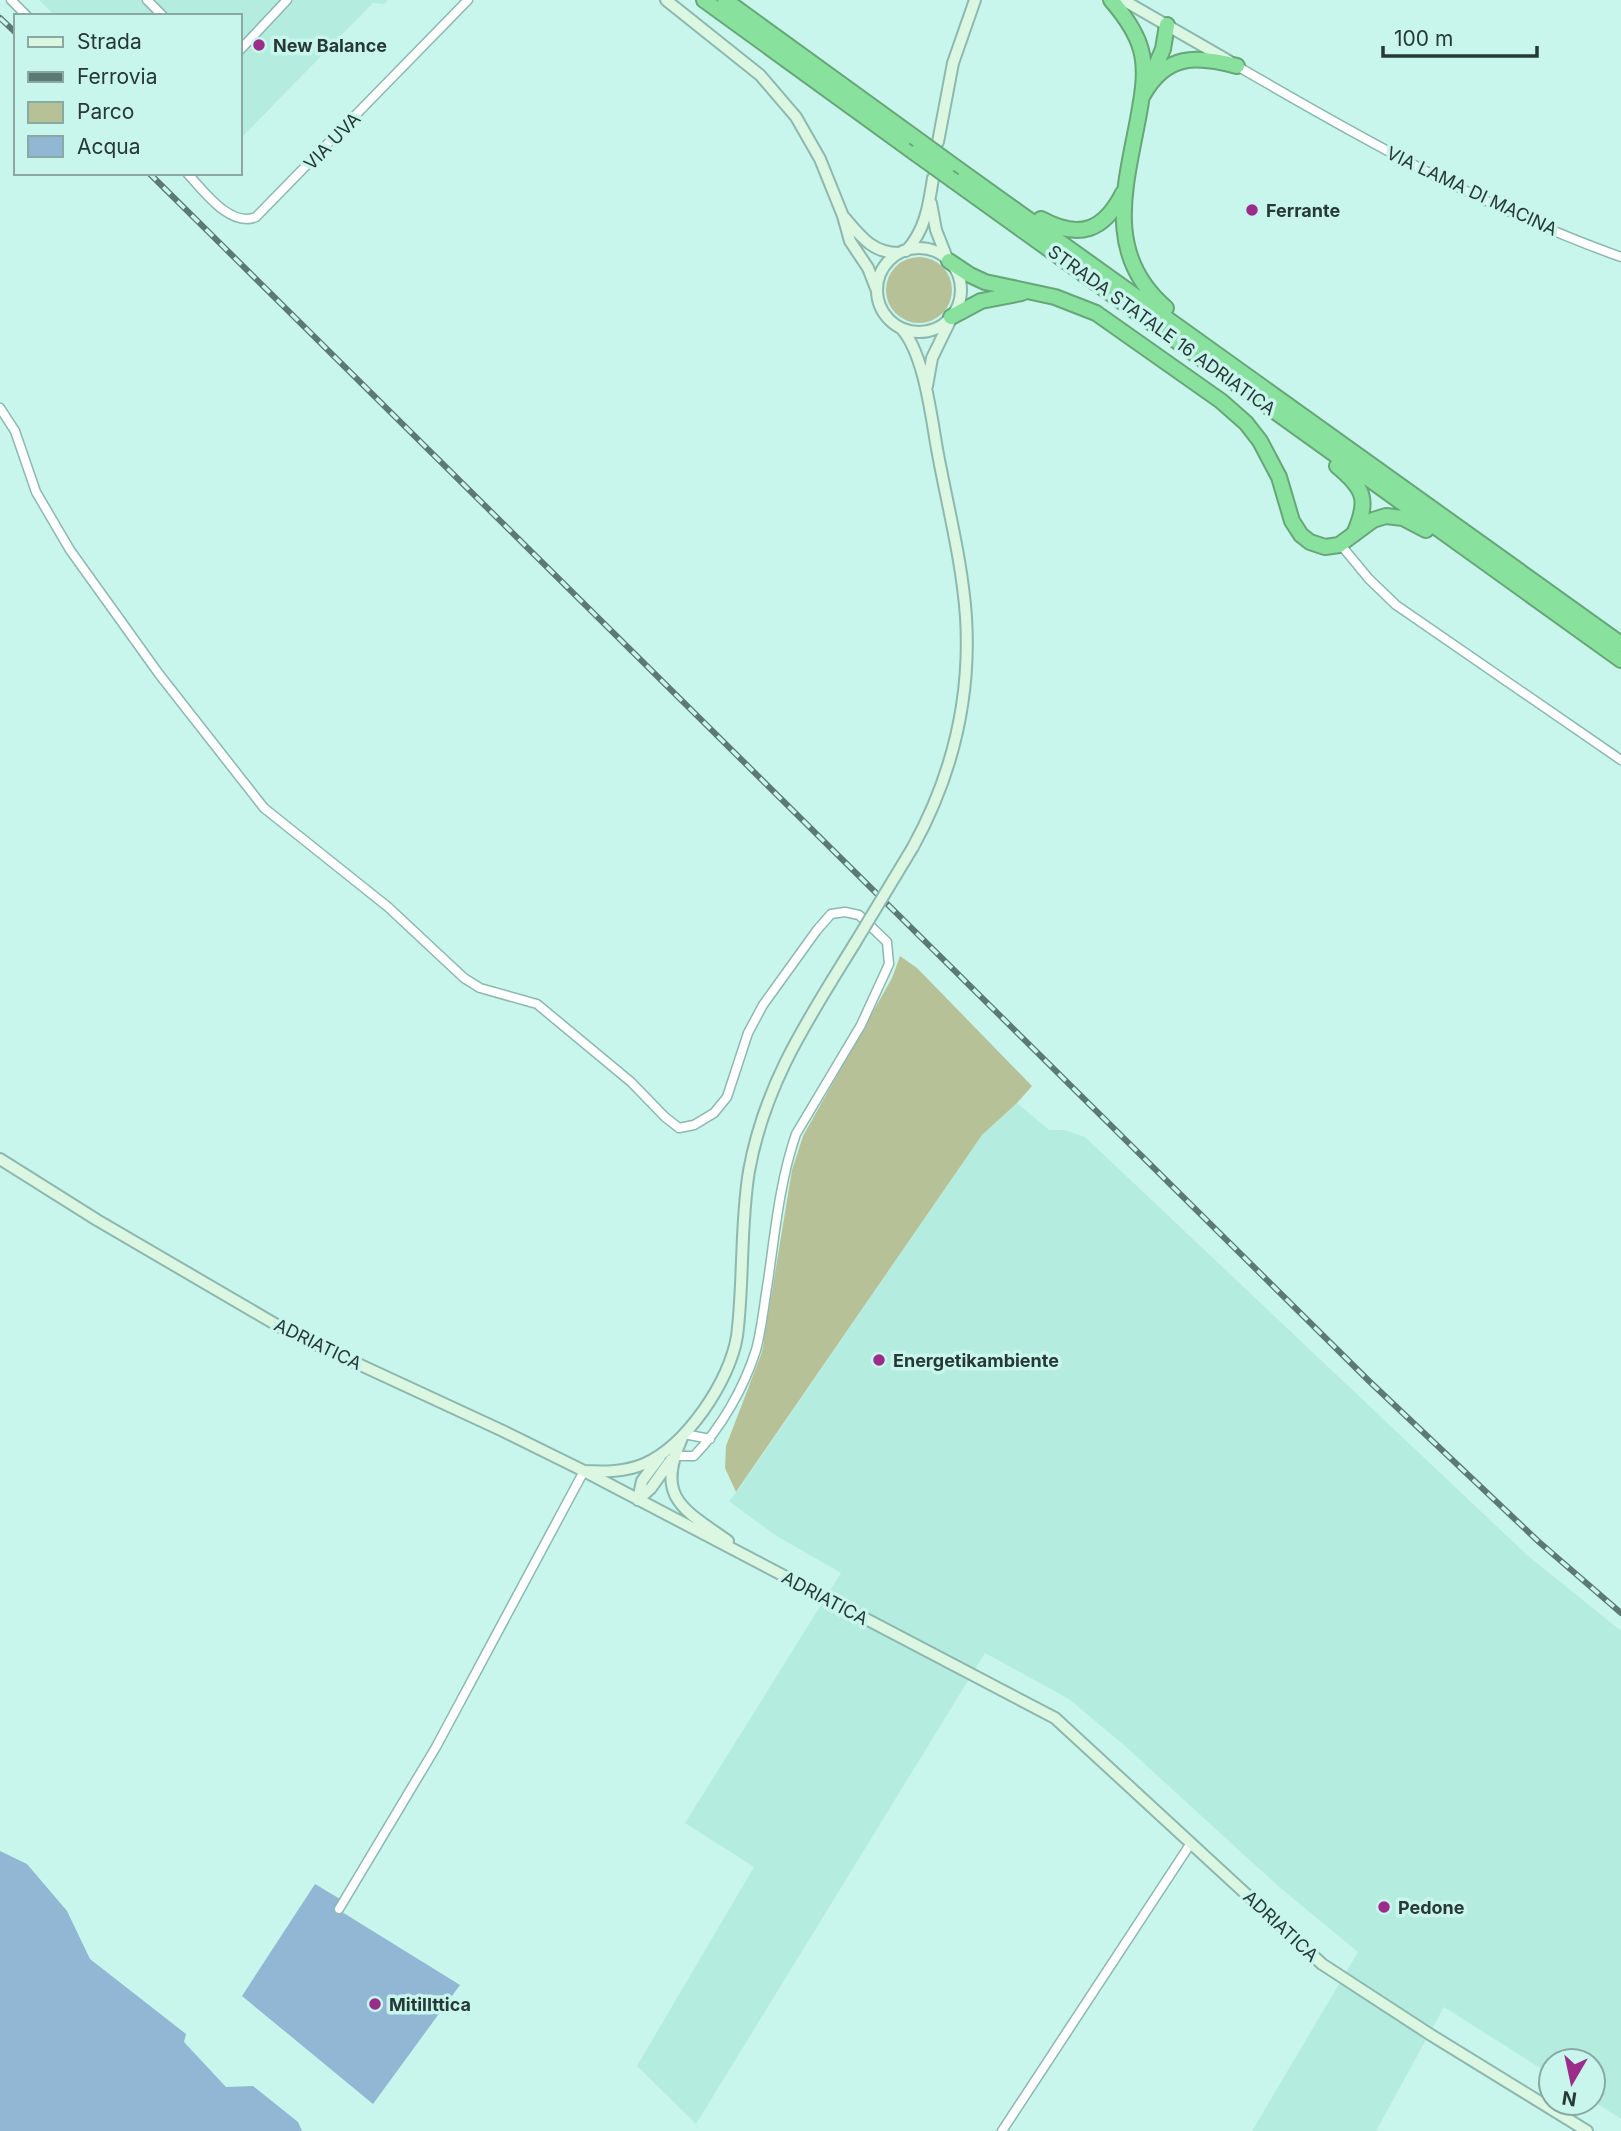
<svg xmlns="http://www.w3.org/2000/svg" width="1621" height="2131" viewBox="0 0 1621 2131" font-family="Inter,sans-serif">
<rect width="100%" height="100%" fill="#c8f6ec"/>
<path fill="#b5ece0" d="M 39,0 L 388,0 L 384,4 L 373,3 L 240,139 L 240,16 L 55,16 Z
M 1017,1103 L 1049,1130 L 1064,1130 L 1085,1137 L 1527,1555 L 1621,1631 L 1621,2119 L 1593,2101 L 1593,2061 L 1551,2061 L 1551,2075 L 1444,2007 L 1376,2131 L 1252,2131 L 1358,1952 L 1278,1886 L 1125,1746 L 1069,1699 L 985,1653 L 696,2124 L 637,2066 L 754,1867 L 685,1823 L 841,1573 L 775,1535 L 729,1501 L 739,1489 L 982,1135 Z"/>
<path fill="#b7c198" d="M886 290a33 33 0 1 1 66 0a33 33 0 1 1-66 0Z
M 900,956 L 917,968 L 1032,1086 L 1017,1103 L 982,1135 L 736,1492 L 725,1468 L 726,1446 L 762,1352 L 792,1170 L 803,1136 L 892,978 Z"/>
<path fill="#91b7d5" d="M 0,1851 L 27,1864 L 67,1911 L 90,1959 L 186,2034 L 184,2042 L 226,2087 L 253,2086 L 298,2122 L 302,2131 L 0,2131 Z
M 315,1884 L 340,1899 L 336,1906 L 342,1912 L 460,1985 L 373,2104 L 242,1996 Z"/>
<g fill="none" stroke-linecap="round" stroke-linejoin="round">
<g stroke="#8cb8af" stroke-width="11">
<path id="street" d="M 11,0 L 27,16
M 147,0 L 163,16
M 240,50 L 287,0
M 1237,66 C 1361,138 1486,209 1621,257
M 187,173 C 203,190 230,228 256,217 L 468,0
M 0,408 L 15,431 L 36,492 L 70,550 L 159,674 L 264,808 L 388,907 L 464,978 L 480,988 L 537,1004 L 631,1082 L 665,1117 L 679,1128 L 694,1125 L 714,1113 L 727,1097 L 748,1033 L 763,1005 L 817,930 L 831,914 L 845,912 L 859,915 L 887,942 L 889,964 L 861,1025 L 796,1134 C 780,1180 775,1232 768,1281 C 764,1304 762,1328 756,1350 C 744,1388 721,1428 694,1456 L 674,1456
M 1340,544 L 1369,579 L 1396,605 L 1621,760
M 684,1434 L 710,1439
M 339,1909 L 436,1747 L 584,1471
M 1002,2131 L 1191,1843"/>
</g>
<g stroke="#8cb8af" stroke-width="14">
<path id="secondary" d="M 666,0 L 760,75 L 796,117 L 820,159 L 843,216 L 850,241 L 868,268 L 877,291
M 1123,0 L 1229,61
M 938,142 L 953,63 L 975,0
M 931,203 L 936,230 L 947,258
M 845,218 C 861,237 873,253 899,253
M877 290a42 42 0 1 1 84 0a42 42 0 1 1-84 0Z
M 906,251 C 925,231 929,205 933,178
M 901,328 C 924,353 931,415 937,449 C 947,504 962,560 966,617 C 971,698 952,776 913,847
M 927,386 L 932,358 L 949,323
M 0,1159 L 97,1220 L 287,1331 L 503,1431 L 584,1471 L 1055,1718 L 1322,1964 L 1431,2035 L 1587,2131
M 682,1438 C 655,1498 683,1509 728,1541
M 585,1471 C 605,1472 625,1472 644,1464 C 686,1446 730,1381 737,1336 C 744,1282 740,1225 749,1171 C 765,1082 809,1018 855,943
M 638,1500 L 651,1488 L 671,1460
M 638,1500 L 642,1481 L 660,1457"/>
</g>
<g stroke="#66a678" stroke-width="18">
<path id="highway" d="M 704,0 L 915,153
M 725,0 L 914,137
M 1111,0 C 1124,15 1136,31 1141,50 C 1147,72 1142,97 1138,119 C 1125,188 1104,255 1166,308
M 1151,77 L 1163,49 L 1167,25
M 1143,95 C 1166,54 1196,55 1237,66
M 951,164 L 1621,644
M 954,181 L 1621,660
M 1041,219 C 1079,240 1104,231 1123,193
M 949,261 L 970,275 L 985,282 L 1055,297 L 1096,313 L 1221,401 L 1246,423 L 1260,441 L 1279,477 L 1292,521 L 1301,535 L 1310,542 L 1325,547 L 1339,545 L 1373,520 L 1386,516 L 1403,518 L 1426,530
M 951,317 L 981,301 L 1022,293
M 1337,466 C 1365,489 1369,500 1354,534"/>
</g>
<use href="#street" stroke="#fff" stroke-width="8"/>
<use href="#secondary" stroke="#dbf6e1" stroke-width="10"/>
<use href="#highway" stroke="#88e19c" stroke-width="14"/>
<g stroke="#5d7973" stroke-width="6">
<path id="rail" d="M 0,18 L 16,33
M 149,173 L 1368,1380 L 1539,1542 L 1621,1613"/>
</g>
<use href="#rail" stroke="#c8f6ec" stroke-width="3.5" stroke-dasharray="10" stroke-linecap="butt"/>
<g stroke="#8cb8af" stroke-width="14" stroke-linecap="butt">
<path id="secondary-bridge" d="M 855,943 L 913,847"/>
</g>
<g stroke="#66a678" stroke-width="18" stroke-linecap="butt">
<path id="highway-bridge" d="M 914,137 L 951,164
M 915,153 L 954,181"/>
</g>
<use href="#secondary-bridge" stroke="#dbf6e1" stroke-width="10"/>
<use href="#highway-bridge" stroke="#88e19c" stroke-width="14"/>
</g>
<g fill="#9b2c8a" stroke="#c8f6ec" stroke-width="2.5">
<circle cx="259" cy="45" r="7"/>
<circle cx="1252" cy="210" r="7"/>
<circle cx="879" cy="1360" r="7"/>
<circle cx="1384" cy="1907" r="7"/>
<circle cx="375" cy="2004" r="7"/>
</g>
<g text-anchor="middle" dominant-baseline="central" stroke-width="7" stroke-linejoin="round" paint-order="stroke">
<g font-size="18" font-weight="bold" fill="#273935" stroke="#c8f6ec" text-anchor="start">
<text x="273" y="45">New Balance</text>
<text x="1266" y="210">Ferrante</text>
<text x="893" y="1360">Energetikambiente</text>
<text x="1398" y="1907">Pedone</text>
<text x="389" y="2004">MitilIttica</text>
</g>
<g font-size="18" fill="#273935" stroke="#c8f6ec">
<text transform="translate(332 141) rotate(-46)">VIA UVA</text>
<text transform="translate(1472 191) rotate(25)">VIA LAMA DI MACINA</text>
<text transform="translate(1162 330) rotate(36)">STRADA STATALE 16 ADRIATICA</text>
<text transform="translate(318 1344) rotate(26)">ADRIATICA</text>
<text transform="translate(825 1598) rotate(28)">ADRIATICA</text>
<text transform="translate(1281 1926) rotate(43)">ADRIATICA</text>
</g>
</g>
<rect x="14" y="14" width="228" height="161" fill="#c8f6ec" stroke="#88aaa3" stroke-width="2"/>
<rect x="28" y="37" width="35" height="10" fill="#dbf6e1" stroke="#88aaa3" stroke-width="2"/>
<text x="77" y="49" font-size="21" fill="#273935">Strada</text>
<rect x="28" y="72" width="35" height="10" fill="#5d7973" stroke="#88aaa3" stroke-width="2"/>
<text x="77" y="84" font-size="21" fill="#273935">Ferrovia</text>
<rect x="28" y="102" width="35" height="21" fill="#b7c198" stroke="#88aaa3" stroke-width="2"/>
<text x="77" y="119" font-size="21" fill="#273935">Parco</text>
<rect x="28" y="136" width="35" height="21" fill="#91b7d5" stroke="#88aaa3" stroke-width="2"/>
<text x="77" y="154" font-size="21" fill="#273935">Acqua</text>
<g transform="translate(1572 2082) rotate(189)"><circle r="33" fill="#c8f6ec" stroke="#88aaa3" stroke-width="2"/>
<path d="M0-5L12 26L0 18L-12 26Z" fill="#9b2c8a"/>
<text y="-10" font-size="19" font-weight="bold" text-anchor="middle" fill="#273935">N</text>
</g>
<path d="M1383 46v10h154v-10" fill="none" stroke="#273935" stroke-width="3.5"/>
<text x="1394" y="46" font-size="21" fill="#273935" stroke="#c8f6ec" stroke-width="5" paint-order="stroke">100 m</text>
</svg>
